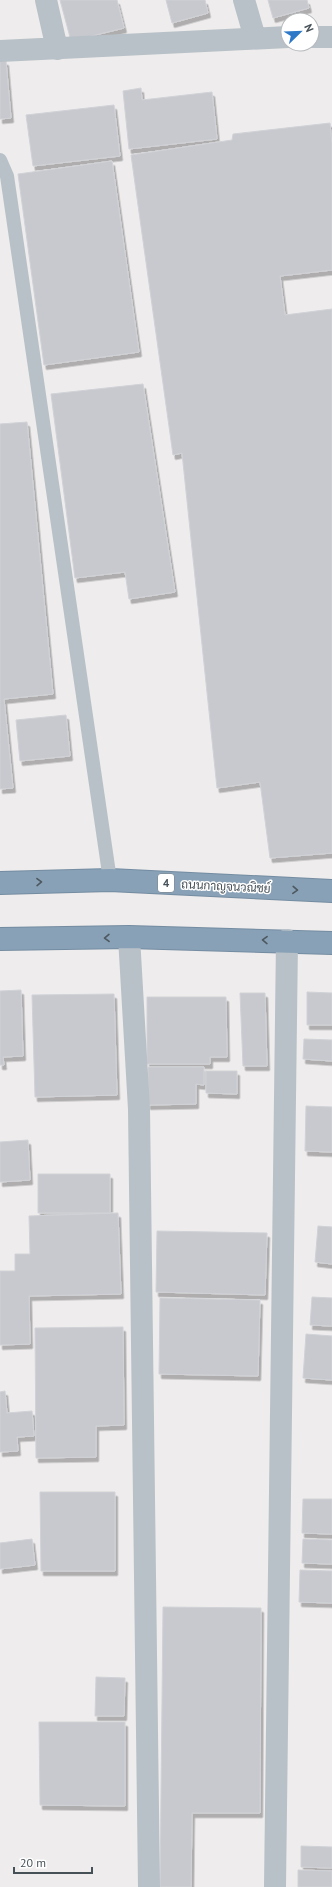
<svg xmlns="http://www.w3.org/2000/svg" width="332" height="1887" viewBox="0 0 332 1887" font-family="'PT Sans',Sarabun,sans-serif">
<defs>
<filter id="shadow"><feDropShadow dx="2.5" dy="4.5" stdDeviation="0" flood-color="#0004"/></filter>
</defs>
<rect width="100%" height="100%" fill="#eeecec"/>
<path fill="#c7c9ce" stroke="#d0d2d7" filter="url(#shadow)" d="M 60,0 L 117,0 L 124,28 L 71,41 Z
M 166,0 L 205,0 L 208,13 L 172,23 Z
M 268,0 L 307,0 L 309,8 L 273,18 Z
M 0,61 L 6,61 L 11,118 L 0,119 Z
M 141,88 L 142,100 L 212,92 L 217,139 L 129,149 L 123,91 Z
M 114,105 L 120,156 L 33,166 L 26,115 Z
M 330,123 L 332,146 L 332,270 L 280,276 L 285,315 L 332,309 L 332,853 L 270,858 L 260,782 L 217,788 L 182,453 L 173,455 L 131,155 L 232,140 L 233,134 Z
M 112,161 L 139,352 L 44,365 L 18,174 Z
M 143,384 L 175,592 L 129,599 L 125,572 L 75,578 L 51,394 Z
M 27,422 L 53,694 L 4,699 L 13,788 L 0,789 L 0,424 Z
M 66,715 L 70,756 L 20,761 L 16,720 Z
M 21,990 L 23,1056 L 3,1057 L 4,1065 L 0,1065 L 0,991 Z
M 307,992 L 332,993 L 332,1025 L 307,1025 Z
M 240,993 L 265,993 L 267,1066 L 243,1066 Z
M 114,994 L 117,1095 L 35,1097 L 32,995 Z
M 147,997 L 226,997 L 227,1057 L 210,1057 L 210,1064 L 147,1064 Z
M 304,1039 L 332,1040 L 332,1061 L 303,1059 Z
M 148,1067 L 204,1067 L 204,1085 L 196,1084 L 196,1104 L 148,1105 Z
M 206,1071 L 237,1071 L 237,1094 L 206,1093 Z
M 306,1106 L 332,1107 L 332,1152 L 305,1151 Z
M 28,1140 L 30,1180 L 0,1182 L 0,1142 Z
M 38,1174 L 110,1174 L 110,1213 L 38,1213 Z
M 118,1213 L 121,1294 L 29,1296 L 30,1344 L 0,1345 L 0,1271 L 15,1271 L 15,1254 L 30,1254 L 29,1216 Z
M 318,1226 L 332,1227 L 332,1264 L 315,1262 Z
M 157,1231 L 267,1233 L 265,1295 L 156,1292 Z
M 312,1297 L 332,1298 L 332,1326 L 310,1325 Z
M 160,1298 L 260,1300 L 258,1376 L 159,1374 Z
M 123,1327 L 124,1425 L 96,1426 L 96,1457 L 36,1458 L 35,1328 Z
M 306,1334 L 332,1336 L 332,1380 L 303,1378 Z
M 5,1391 L 7,1413 L 32,1411 L 34,1436 L 17,1437 L 18,1451 L 0,1452 L 0,1392 Z
M 40,1492 L 115,1492 L 115,1571 L 41,1571 Z
M 303,1499 L 332,1499 L 332,1534 L 302,1533 Z
M 32,1539 L 35,1565 L 0,1569 L 0,1543 Z
M 303,1539 L 332,1540 L 332,1564 L 302,1563 Z
M 300,1570 L 332,1571 L 332,1603 L 299,1602 Z
M 163,1607 L 261,1608 L 260,1813 L 192,1813 L 191,1887 L 160,1887 Z
M 96,1677 L 125,1678 L 124,1716 L 95,1716 Z
M 39,1722 L 125,1722 L 125,1806 L 40,1805 Z
M 301,1846 L 332,1847 L 332,1868 L 301,1867 Z
M 298,1870 L 332,1871 L 332,1887 L 298,1887 Z"/>
<g fill="none" stroke-linecap="round" stroke-linejoin="round">
<g stroke="#748ca1" stroke-width="24">
<path id="highway" d="M 0,883 L 110,880 L 332,891
M 0,939 L 129,937 L 332,943"/>
</g>
<path stroke="#b8c1c7" stroke-width="14" d="M 0,160 L 7,176 L 110,880"/>
<path stroke="#b8c1c7" stroke-width="22" d="M 46,0 L 57,49
M 244,0 L 255,38
M 312,37 L 332,37
M 0,51 L 288,37
M 129,937 L 139,1109 L 149,1887
M 275,1887 L 287,940"/>
<use href="#highway" stroke="#88a1b6" stroke-width="22"/>
</g>
<defs><path id="oneway-chevron" d="M-2-3.5L2.5 0L-2 3.5" fill="none" stroke-width="1.6" stroke-linecap="round" stroke-linejoin="round"/></defs>
<g stroke="#4d5860">
<use href="#oneway-chevron" transform="translate(39 882) rotate(-1)"/>
<use href="#oneway-chevron" transform="translate(295 890) rotate(3)"/>
<use href="#oneway-chevron" transform="translate(107 938) rotate(179)"/>
<use href="#oneway-chevron" transform="translate(265 940) rotate(-179)"/>
</g>
<g text-anchor="middle" dominant-baseline="central" stroke-width="3" stroke-linejoin="round" paint-order="stroke">
<rect fill="#fff" stroke="#7e8489" stroke-width="1" x="158" y="874" width="16" height="18" rx="3"/>
<g font-size="11" font-weight="bold" fill="#465057">
<text x="166" y="883">4</text>
</g>
<g font-size="12" fill="#465057" stroke="#fff">
<text transform="translate(226 886) rotate(3)">ถนนกาญจนวณิชย์</text>
</g>
</g>
<g transform="translate(300 32) rotate(67)"><circle r="19" fill="#ffffff" stroke="#b5b9bc"/>
<path d="M0-3L7 15L0 10L-7 15Z" fill="#2d78c7"/>
<text y="-6" font-size="11" font-weight="bold" text-anchor="middle" fill="#465057">N</text>
</g>
<path d="M14 1867v6h78v-6" fill="none" stroke="#465057" stroke-width="2"/>
<text x="20" y="1867" font-size="12" fill="#465057" stroke="#ffffff" stroke-width="3" paint-order="stroke">20 m</text>
</svg>
